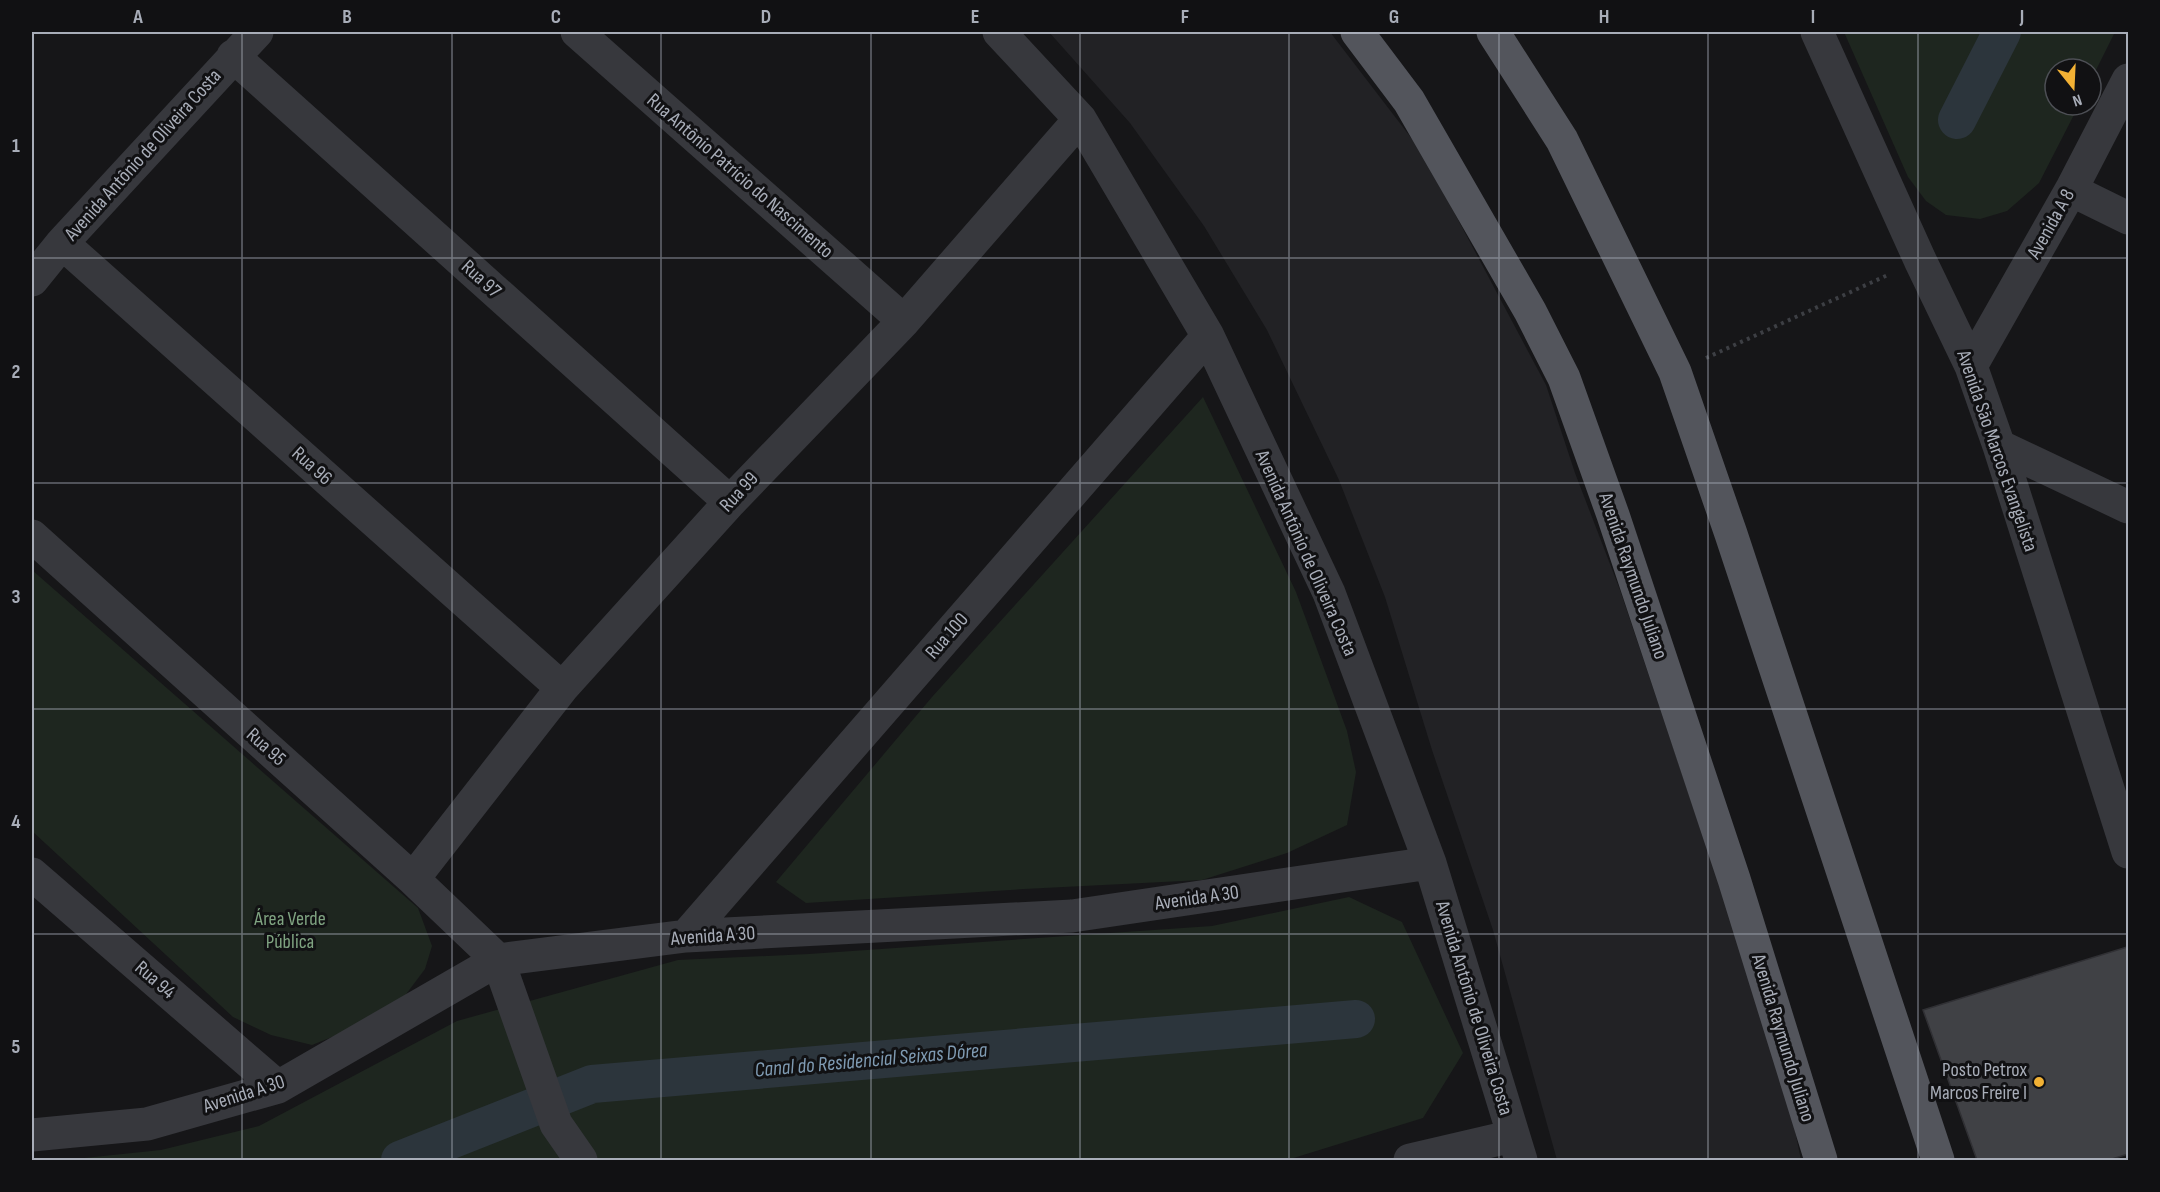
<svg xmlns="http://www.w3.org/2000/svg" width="2160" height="1192" viewBox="0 0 2160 1192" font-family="'Sofia Sans Condensed',sans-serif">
<rect width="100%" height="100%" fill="#161618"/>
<path fill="#222225" d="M 1049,32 L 1330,32 L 1422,152 L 1546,385 L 1575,473 L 1620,590 L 1783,1073 L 1801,1160 L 1557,1160 L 1493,930 L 1432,750 L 1385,597 L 1339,480 L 1267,330 L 1204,226 L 1130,123 Z"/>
<path fill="#1e261f" d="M 1844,32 L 2115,32 L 2091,80 L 2091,69 L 2055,69 L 2055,105 L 2079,105 L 2039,183 L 2007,211 L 1980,219 L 1946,215 L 1926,201 L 1908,177 Z
M 1203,397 L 1296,592 L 1347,731 L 1356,772 L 1347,825 L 1287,853 L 1202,880 L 1024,889 L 806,903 L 776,882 L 932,697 Z
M 32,570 L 418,908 L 432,946 L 425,969 L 404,997 L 337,1035 L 312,1045 L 271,1035 L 233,1017 L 32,831 Z
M 1349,897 L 1402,922 L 1463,1053 L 1423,1118 L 1287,1160 L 65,1160 L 161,1150 L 259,1126 L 457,1021 L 678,960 L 809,954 L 1212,926 Z"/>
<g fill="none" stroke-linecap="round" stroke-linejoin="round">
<path stroke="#2c353c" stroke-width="38" d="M 1957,120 L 2002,32
M 400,1160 L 592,1084 L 1356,1019"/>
</g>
<path fill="#404145" stroke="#303034" stroke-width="1.5" d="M 2127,947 L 2128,1154 L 2109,1160 L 1977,1160 L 1923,1010 Z"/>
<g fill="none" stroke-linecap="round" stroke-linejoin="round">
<path stroke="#3d3f44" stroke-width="4" stroke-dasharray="3 4.5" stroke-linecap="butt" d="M 1706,358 L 1890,274"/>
<path stroke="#37383d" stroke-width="33" d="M 577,32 L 904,321
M 999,32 L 1080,119 L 1208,336 L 1329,593 L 1430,863 L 1521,1160
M 1817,32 L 1920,260 L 1971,366 L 1999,446 L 2128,852
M 233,56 L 730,502
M 2071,190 L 2128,218
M 62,243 L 562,688
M 32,280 L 62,243 L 257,32
M 1971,366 L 2071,190 L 2128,80
M 1999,446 L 2128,507
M 32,536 L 413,879 L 498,960 L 556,1124 L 581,1160
M 32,874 L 278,1087
M 413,879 L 562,688 L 730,502 L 904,321 L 1080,119
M 686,936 L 1208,336
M 32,1135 L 147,1124 L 278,1087 L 498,960 L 686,936 L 1072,916 L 1430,863
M 1410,1160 L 1513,1136"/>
<path stroke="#53555c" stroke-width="33" d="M 1357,32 L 1409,101 L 1530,311 L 1564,378 L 1613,515 L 1734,879 L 1821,1160
M 1493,32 L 1562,140 L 1675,372 L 1731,534 L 1938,1160"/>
</g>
<path fill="none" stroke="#a8adb8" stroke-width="1.5" stroke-opacity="0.55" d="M 242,32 L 242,1160M 452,32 L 452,1160M 661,32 L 661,1160M 871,32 L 871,1160M 1080,32 L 1080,1160M 1289,32 L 1289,1160M 1499,32 L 1499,1160M 1708,32 L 1708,1160M 1918,32 L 1918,1160M 32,258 L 2128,258M 32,483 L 2128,483M 32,709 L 2128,709M 32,934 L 2128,934"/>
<circle fill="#f2b134" stroke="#111113" stroke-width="2" cx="2039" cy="1082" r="6"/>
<g text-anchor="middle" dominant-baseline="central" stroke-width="6" stroke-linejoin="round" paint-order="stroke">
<g font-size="20" fill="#a8adb8" stroke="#111113">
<text transform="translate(143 155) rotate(-48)">Avenida Antônio de Oliveira Costa</text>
<text transform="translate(740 176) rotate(41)">Rua Antônio Patrício do Nascimento</text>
<text transform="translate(2051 224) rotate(-61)">Avenida A 8</text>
<text transform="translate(481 279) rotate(42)">Rua 97</text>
<text transform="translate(1997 451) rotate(71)">Avenida São Marcos Evangelista</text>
<text transform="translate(312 466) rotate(42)">Rua 96</text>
<text transform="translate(739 492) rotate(-47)">Rua 99</text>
<text transform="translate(1306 553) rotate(66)">Avenida Antônio de Oliveira Costa</text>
<text transform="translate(1633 576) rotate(71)">Avenida Raymundo Juliano</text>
<text transform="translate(947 636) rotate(-49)">Rua 100</text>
<text transform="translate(266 747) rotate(42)">Rua 95</text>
<text transform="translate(1197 898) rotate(-8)">Avenida A 30</text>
<text transform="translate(713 936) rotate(-4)">Avenida A 30</text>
<text transform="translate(155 980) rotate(41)">Rua 94</text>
<text transform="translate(1474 1008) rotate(73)">Avenida Antônio de Oliveira Costa</text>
<text transform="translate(1783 1038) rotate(73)">Avenida Raymundo Juliano</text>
<text transform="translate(244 1094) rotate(-18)">Avenida A 30</text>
</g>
<g font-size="20" fill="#7fa381" stroke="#111113">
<text x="290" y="919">Área Verde<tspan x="290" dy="23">Pública</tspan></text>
</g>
<g font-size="20" fill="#a8adb8" stroke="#111113" text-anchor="end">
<text x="2027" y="1070">Posto Petrox<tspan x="2027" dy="23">Marcos Freire I</tspan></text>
</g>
<g font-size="21" font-style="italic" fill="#7f9bb3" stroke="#111113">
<text transform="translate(871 1060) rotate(-5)">Canal do Residencial Seixas Dórea</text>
</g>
</g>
<rect width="2160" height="1192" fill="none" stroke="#111113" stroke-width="66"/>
<g transform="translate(2073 87) rotate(162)"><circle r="28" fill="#111113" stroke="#4d4f55" stroke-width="1.5"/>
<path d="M0-4.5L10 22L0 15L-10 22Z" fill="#f2b134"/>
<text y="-9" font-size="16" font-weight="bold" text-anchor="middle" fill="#a8adb8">N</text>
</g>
<rect x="33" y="33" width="2094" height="1126" fill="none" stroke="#a8adb8" stroke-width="2"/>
<g font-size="20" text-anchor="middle" font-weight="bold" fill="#a8adb8">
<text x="138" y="23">A</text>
<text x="347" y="23">B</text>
<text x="556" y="23">C</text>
<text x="766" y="23">D</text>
<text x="975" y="23">E</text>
<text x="1185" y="23">F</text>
<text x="1394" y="23">G</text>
<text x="1604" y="23">H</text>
<text x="1813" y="23">I</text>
<text x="2022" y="23">J</text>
<text x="16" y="152">1</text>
<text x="16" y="378">2</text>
<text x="16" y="603">3</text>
<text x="16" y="828">4</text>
<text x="16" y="1053">5</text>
</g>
</svg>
